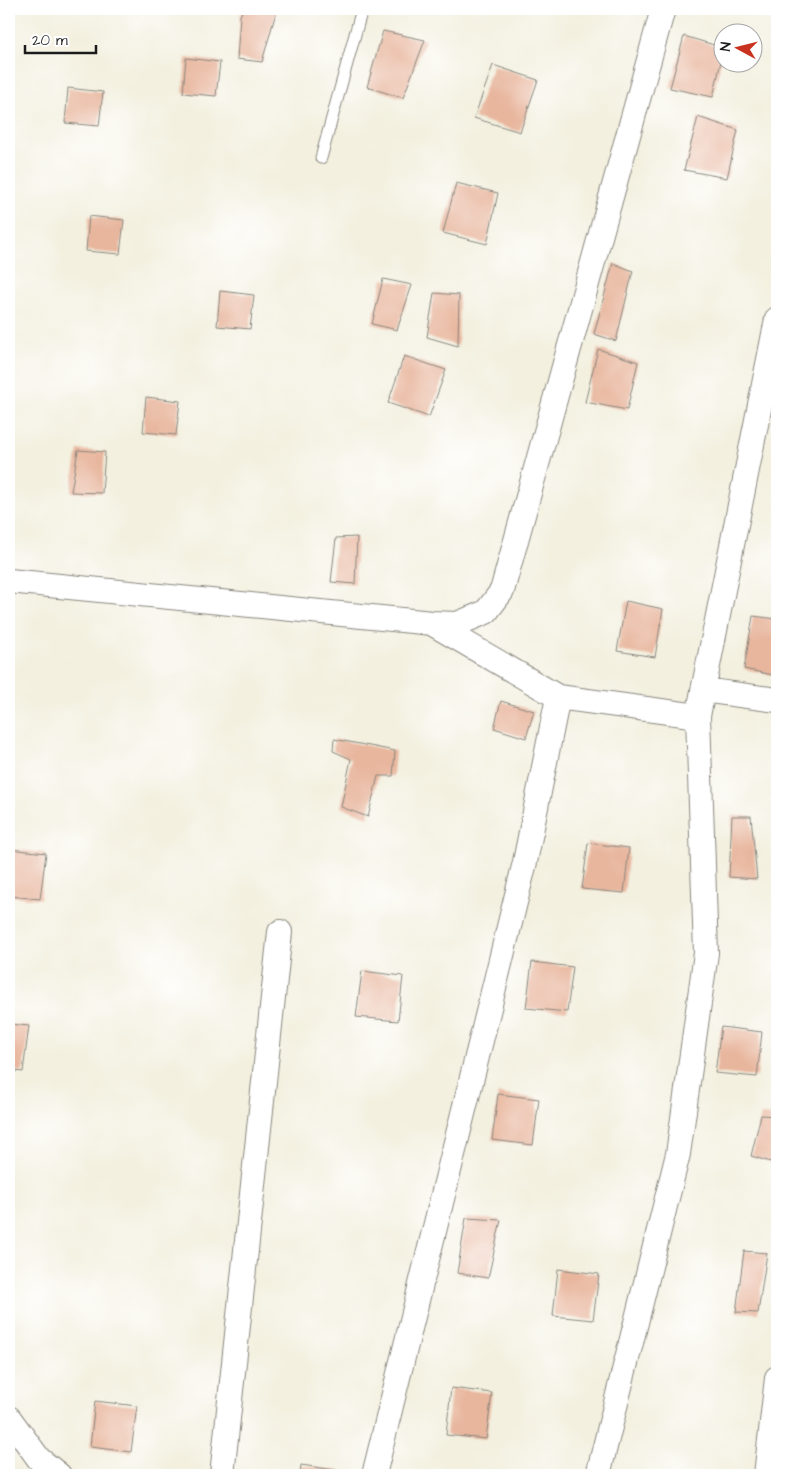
<svg xmlns="http://www.w3.org/2000/svg" width="786" height="1484" viewBox="0 0 786 1484" font-family="'Architects Daughter',sans-serif">
<rect width="100%" height="100%" fill="#fff"/>
<filter id="ink" filterUnits="userSpaceOnUse"><feTurbulence type="fractalNoise" baseFrequency=".02" numOctaves="2"/><feDisplacementMap in="SourceGraphic" scale="10" xChannelSelector="R" yChannelSelector="G"/><feConvolveMatrix kernelMatrix="1 2 1 2 8 2 1 2 1" color-interpolation-filters="sRGB"/></filter>
<filter id="wash" filterUnits="userSpaceOnUse"><feTurbulence type="fractalNoise" baseFrequency=".0096" numOctaves="4" result="noise"/><feDisplacementMap in="SourceGraphic" scale="20" xChannelSelector="R" yChannelSelector="G"/><feGaussianBlur stdDeviation="1.12" result="paint"/><feColorMatrix in="noise" values="0 0 0 0 0 0 0 0 0 0 0 0 0 0 0 0 0 1.4 0 .05"/><feComposite in="paint" operator="in"/></filter>
<g filter="url(#wash)">
<rect width="100%" height="100%" fill="#f3f0df"/>
<g id="blocks">
<path fill="#e8b69d" d="M 243,9 L 277,9 L 262,62 L 237,59 L 240,16 Z
M 383,31 L 425,40 L 403,98 L 367,87 Z
M 684,36 L 724,48 L 713,97 L 670,88 Z
M 186,58 L 220,62 L 216,96 L 183,93 Z
M 493,65 L 538,80 L 520,132 L 474,118 Z
M 68,88 L 103,92 L 99,126 L 65,123 Z
M 698,117 L 738,130 L 727,178 L 684,170 Z
M 456,183 L 498,193 L 487,244 L 443,233 Z
M 89,216 L 124,220 L 120,254 L 86,251 Z
M 613,263 L 633,271 L 616,341 L 594,334 Z
M 383,279 L 412,285 L 397,330 L 372,324 Z
M 220,291 L 254,295 L 250,329 L 217,326 Z
M 434,293 L 459,295 L 458,346 L 427,337 Z
M 598,349 L 638,362 L 627,410 L 585,402 Z
M 404,356 L 446,370 L 429,417 L 388,403 Z
M 146,397 L 180,401 L 176,435 L 143,432 Z
M 78,450 L 105,452 L 102,493 L 71,492 Z
M 357,537 L 355,584 L 331,582 L 336,538 Z
M 626,601 L 663,609 L 655,657 L 617,651 Z
M 753,616 L 777,619 L 777,676 L 744,669 Z
M 501,701 L 534,711 L 526,738 L 494,728 Z
M 334,739 L 395,751 L 393,776 L 378,776 L 368,817 L 341,807 L 351,759 L 333,751 Z
M 732,816 L 751,816 L 757,879 L 729,877 Z
M 588,843 L 629,848 L 624,893 L 582,889 Z
M 9,849 L 46,853 L 40,899 L 9,896 Z
M 532,962 L 573,967 L 567,1012 L 526,1008 Z
M 362,971 L 403,976 L 398,1021 L 356,1017 Z
M 9,1024 L 29,1026 L 23,1072 L 9,1070 Z
M 721,1027 L 762,1032 L 757,1077 L 715,1073 Z
M 498,1094 L 539,1099 L 533,1145 L 492,1140 Z
M 761,1115 L 777,1116 L 777,1164 L 751,1156 Z
M 466,1218 L 501,1220 L 488,1278 L 457,1273 Z
M 744,1251 L 767,1253 L 758,1313 L 736,1312 Z
M 558,1269 L 599,1274 L 593,1320 L 553,1316 Z
M 451,1388 L 492,1393 L 486,1439 L 446,1435 Z
M 95,1401 L 137,1406 L 131,1452 L 90,1447 Z
M 301,1465 L 342,1471 L 342,1475 L 300,1475 Z"/>
</g>
</g>
<g filter="url(#ink)">
<use href="#blocks" fill-opacity="0" stroke="#88867e" stroke-width="1"/>
<g fill="none" stroke-linecap="round" stroke-linejoin="round">
<g stroke="#88867e" stroke-width="13">
<path id="service" d="M 321,158 L 362,9"/>
</g>
<g stroke="#88867e" stroke-width="26">
<path id="minor" d="M 9,581 L 432,623 L 457,624 L 486,612 L 502,591 L 663,9
M 703,690 L 777,700
M 558,697 L 698,716
M 9,1418 L 39,1459 L 59,1475
M 222,1475 L 280,932
M 374,1475 L 525,862 L 558,697 L 433,624
M 598,1475 L 678,1154 L 706,953 L 698,716 L 777,319
M 766,1475 L 777,1378"/>
</g>
<use href="#service" stroke="#fff" stroke-width="11"/>
<use href="#minor" stroke="#fff" stroke-width="24"/>
</g>
</g>
<rect width="786" height="1484" fill="none" stroke="#fff" stroke-width="30"/>
<g transform="translate(738 48) rotate(277)"><circle r="24" fill="#ffffff" stroke="#a4a4a4"/>
<path d="M0-4L9 19L0 12L-9 19Z" fill="#c8321e"/>
<text y="-8" font-size="14" font-weight="bold" text-anchor="middle" fill="#1c1c1c">N</text>
</g>
<path d="M25 45v8h71v-8" fill="none" stroke="#1c1c1c" stroke-width="2.5"/>
<text x="32" y="45" font-size="15" fill="#1c1c1c" stroke="#ffffff" stroke-width="4" paint-order="stroke">20 m</text>
</svg>
